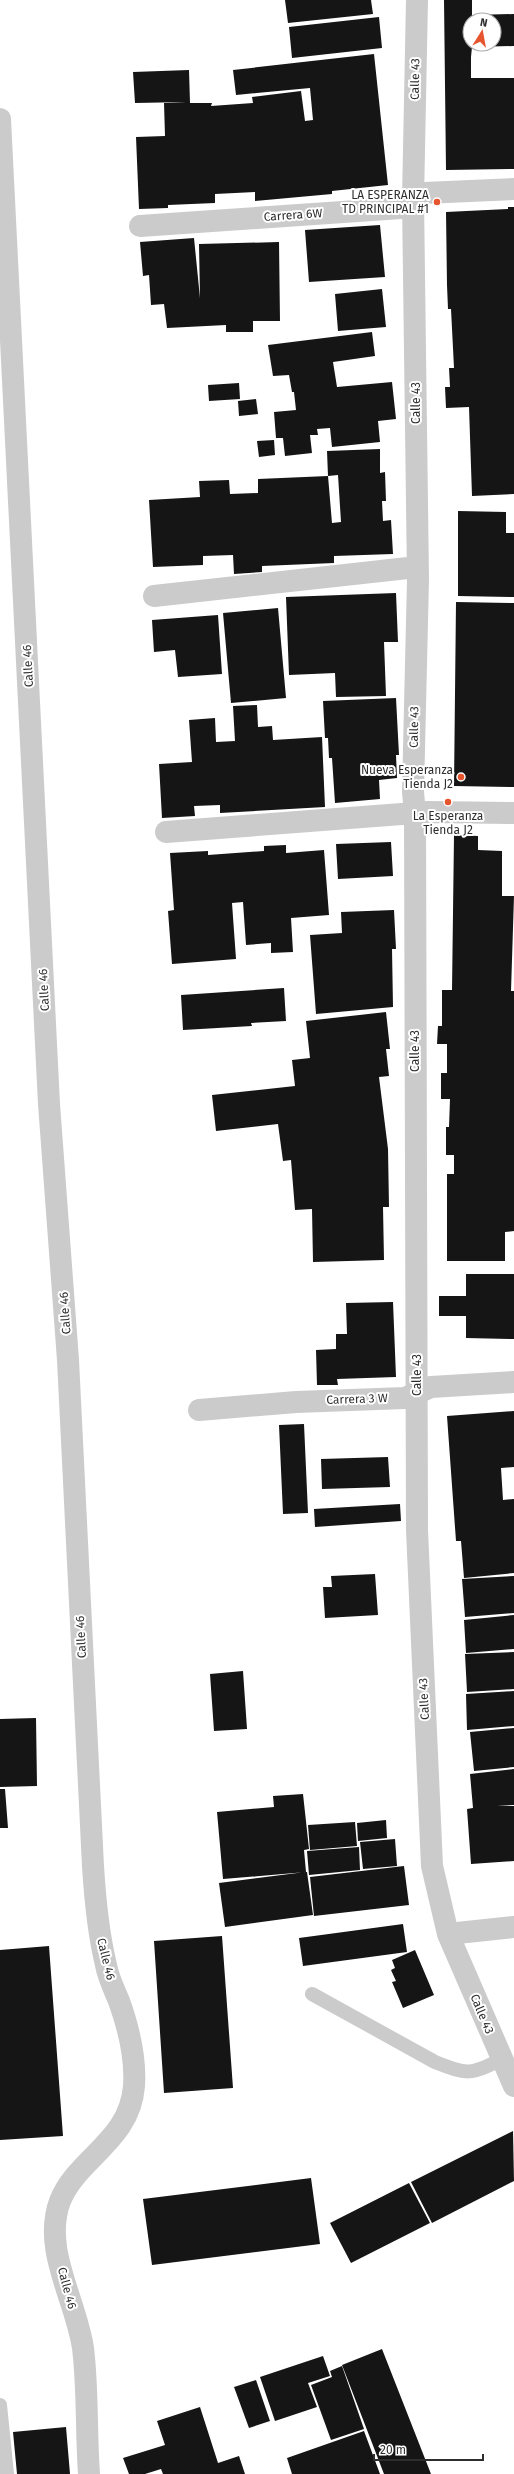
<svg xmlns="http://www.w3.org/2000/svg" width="514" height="2474" viewBox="0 0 514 2474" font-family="'Fira Sans',sans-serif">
<rect width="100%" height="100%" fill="#fff"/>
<path fill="#151515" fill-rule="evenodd" d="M 285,0 L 371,0 L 373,14 L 288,23 Z
M 444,0 L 472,0 L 472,15 L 514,14 L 514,46 L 472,47 L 471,57 L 471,78 L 514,78 L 514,169 L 446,170 ZM 470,20 L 494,20 L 494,44 L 470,44 Z
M 379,17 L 382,48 L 292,58 L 289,27 Z
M 374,54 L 388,185 L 332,191 L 332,194 L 255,201 L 255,192 L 215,194 L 215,203 L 168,205 L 168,208 L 139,209 L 136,137 L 165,136 L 164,103 L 186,102 L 135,103 L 133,72 L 189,70 L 190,103 L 212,103 L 211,106 L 253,103 L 252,97 L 301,91 L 305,121 L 313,120 L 310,88 L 236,95 L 233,70 Z
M 508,207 L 514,207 L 514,494 L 472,496 L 469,407 L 446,408 L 445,387 L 450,387 L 449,368 L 454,368 L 451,309 L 448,309 L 447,285 L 446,212 L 508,209 Z
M 380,225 L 385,277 L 309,282 L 305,230 Z
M 194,238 L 200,298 L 199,244 L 279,242 L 280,321 L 253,321 L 253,332 L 226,332 L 226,325 L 167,328 L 164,304 L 151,305 L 149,275 L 143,276 L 140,242 Z
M 382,289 L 386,327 L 338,331 L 335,294 Z
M 372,332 L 375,356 L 333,362 L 337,387 L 392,382 L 396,419 L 378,421 L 380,442 L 332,447 L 330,428 L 317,429 L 318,435 L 310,435 L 312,453 L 285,456 L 283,438 L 276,438 L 274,412 L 296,410 L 294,392 L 292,392 L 289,375 L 273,376 L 268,345 Z
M 239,383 L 240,399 L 209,401 L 208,385 Z
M 256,399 L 258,414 L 239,416 L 238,401 Z
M 274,440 L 275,455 L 259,457 L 257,441 Z
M 380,449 L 380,473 L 385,472 L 386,501 L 382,501 L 383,521 L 391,520 L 393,554 L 334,556 L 334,563 L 262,566 L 262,572 L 234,574 L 233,555 L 203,556 L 203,565 L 153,567 L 149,500 L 200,497 L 199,481 L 229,480 L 230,494 L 258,493 L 258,479 L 328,476 L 332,523 L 341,522 L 338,475 L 328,476 L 327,451 Z
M 458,511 L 506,512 L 506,533 L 514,533 L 514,597 L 458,596 Z
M 396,593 L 398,642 L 384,642 L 386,696 L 336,697 L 335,673 L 289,675 L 286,597 Z
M 456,602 L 514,603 L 514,787 L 454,786 Z
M 278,608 L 286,698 L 231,703 L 223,613 Z
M 218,615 L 222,674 L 178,677 L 175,650 L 154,652 L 152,620 Z
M 396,698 L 399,755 L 396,755 L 397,778 L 379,780 L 380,799 L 335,803 L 332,758 L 329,758 L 328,738 L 325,738 L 323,701 Z
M 257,705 L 258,727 L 272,726 L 273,740 L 322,737 L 325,807 L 220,813 L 220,805 L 194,806 L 195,816 L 162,818 L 159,764 L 192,762 L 189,720 L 215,718 L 216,742 L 235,741 L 233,706 Z
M 454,835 L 478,836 L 478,850 L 502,851 L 502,896 L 514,896 L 511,991 L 514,991 L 514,1231 L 505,1232 L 505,1261 L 447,1261 L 447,1174 L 454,1174 L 454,1155 L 446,1155 L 446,1127 L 449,1127 L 450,1099 L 441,1099 L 441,1073 L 447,1073 L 447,1044 L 437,1044 L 438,1026 L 442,1026 L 442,990 L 452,990 Z
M 391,842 L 393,876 L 338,879 L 336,844 Z
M 286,845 L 286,853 L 324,850 L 329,915 L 291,918 L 293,952 L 271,953 L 271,943 L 246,945 L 243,902 L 232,903 L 236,959 L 172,964 L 168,911 L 174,910 L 170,853 L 208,851 L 208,855 L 264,851 L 264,846 Z
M 394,910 L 396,949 L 392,949 L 393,1007 L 316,1014 L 310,935 L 342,933 L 341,912 Z
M 284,988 L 286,1021 L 251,1023 L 252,1026 L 183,1030 L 181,995 Z
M 386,1012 L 390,1049 L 386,1049 L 389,1076 L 379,1077 L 388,1149 L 389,1207 L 383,1207 L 384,1260 L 313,1262 L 312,1209 L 295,1210 L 291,1160 L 283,1161 L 278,1124 L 216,1131 L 212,1095 L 295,1086 L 292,1060 L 310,1058 L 306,1021 Z
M 466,1274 L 514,1274 L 514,1339 L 466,1338 L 466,1316 L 439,1316 L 439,1296 L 466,1296 Z
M 393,1302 L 396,1377 L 337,1379 L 338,1385 L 317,1385 L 316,1350 L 336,1349 L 336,1334 L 347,1334 L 346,1303 Z
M 514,1411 L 514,1467 L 501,1468 L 503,1500 L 514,1499 L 514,1573 L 464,1578 L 461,1541 L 456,1541 L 447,1416 Z
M 304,1424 L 308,1513 L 283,1514 L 279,1425 Z
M 388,1457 L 390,1487 L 322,1489 L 321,1459 Z
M 400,1504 L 401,1521 L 315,1527 L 314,1509 Z
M 375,1574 L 378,1615 L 325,1618 L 323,1587 L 332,1587 L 331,1576 Z
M 514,1576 L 514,1613 L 465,1617 L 462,1579 Z
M 514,1615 L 514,1649 L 466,1653 L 464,1620 Z
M 514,1652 L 514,1689 L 467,1692 L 465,1654 Z
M 243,1671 L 247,1729 L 214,1731 L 210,1674 Z
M 514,1691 L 514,1726 L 467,1730 L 466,1694 Z
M 36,1718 L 37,1786 L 0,1787 L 0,1719 Z
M 514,1728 L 514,1767 L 474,1771 L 470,1732 Z
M 514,1769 L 514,1805 L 497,1806 L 514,1806 L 514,1861 L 471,1864 L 467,1809 L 473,1808 L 470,1774 Z
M 0,1789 L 5,1789 L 8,1828 L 0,1828 Z
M 303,1794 L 309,1849 L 304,1850 L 306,1872 L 223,1879 L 217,1812 L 274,1807 L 273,1796 Z
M 386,1820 L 387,1838 L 358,1841 L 357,1823 Z
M 355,1822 L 357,1846 L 310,1850 L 308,1825 Z
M 395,1839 L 397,1866 L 363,1869 L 360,1842 Z
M 359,1847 L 360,1870 L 309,1875 L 307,1851 Z
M 404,1866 L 409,1905 L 314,1916 L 310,1877 Z
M 305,1872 L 307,1872 L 313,1915 L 225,1927 L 219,1883 Z
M 403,1924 L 407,1952 L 303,1966 L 299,1938 Z
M 222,1936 L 233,2088 L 164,2093 L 154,1941 Z
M 49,1946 L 63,2136 L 0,2140 L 0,1950 Z
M 415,1950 L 434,1995 L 403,2008 L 392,1982 L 396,1981 L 391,1970 L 395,1968 L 392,1960 Z
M 513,2131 L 514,2181 L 432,2223 L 411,2182 Z
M 311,2178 L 320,2244 L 152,2265 L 143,2199 Z
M 409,2183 L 430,2223 L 351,2263 L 330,2223 Z
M 382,2349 L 431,2474 L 384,2474 L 342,2365 Z
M 323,2356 L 330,2376 L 308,2383 L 317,2407 L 275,2421 L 260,2377 Z
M 342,2366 L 364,2429 L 331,2440 L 311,2385 L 332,2377 L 330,2371 Z
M 256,2380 L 270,2421 L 249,2428 L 234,2387 Z
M 200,2407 L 218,2463 L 239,2456 L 245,2474 L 163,2474 L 161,2469 L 145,2474 L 129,2474 L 123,2458 L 165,2445 L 157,2421 Z
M 66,2427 L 70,2474 L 17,2474 L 13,2432 Z
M 364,2431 L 380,2474 L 292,2474 L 287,2458 Z"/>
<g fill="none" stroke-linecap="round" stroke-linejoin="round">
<path stroke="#cbcbcb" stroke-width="14" d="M 312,1994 L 435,2062 C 468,2075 470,2075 502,2059
M 0,2405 L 7,2474"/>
<path stroke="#cbcbcb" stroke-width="22" d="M 417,0 L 413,199 L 418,579 L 413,792 L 415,814 L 417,1530 L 432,1866 L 448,1934 L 514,2086
M 0,119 L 49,1104 L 68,1360 L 93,1866 C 95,1899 98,1932 106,1965 C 108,1977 114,1989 119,2001 C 129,2029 136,2057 134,2086 C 130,2141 77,2158 60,2201 C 42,2249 76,2300 83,2348 C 88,2389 86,2432 89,2474
M 140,226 L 401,208 L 424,193 L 514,189
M 154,596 L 417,567
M 166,832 L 428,812 L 514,813
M 199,1410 L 296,1402 L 405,1398 L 431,1387 L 514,1382
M 448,1934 L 514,1927"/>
</g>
<g fill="#e7552e" stroke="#fff" stroke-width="1.5">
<circle cx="437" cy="202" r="4"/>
<circle cx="461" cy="777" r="4"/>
<circle cx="448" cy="802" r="4"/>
</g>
<g text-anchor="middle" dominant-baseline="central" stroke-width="4" stroke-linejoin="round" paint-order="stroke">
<g font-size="12" fill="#2e2e2e" stroke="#fff">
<text transform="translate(415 79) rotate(-89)">Calle 43</text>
<text transform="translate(293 215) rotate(-4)">Carrera 6W</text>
<text transform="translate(416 403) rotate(-90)">Calle 43</text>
<text transform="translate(28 666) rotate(-93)">Calle 46</text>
<text transform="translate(414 727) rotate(-89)">Calle 43</text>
<text transform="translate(44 990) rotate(-93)">Calle 46</text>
<text transform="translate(415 1051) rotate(-90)">Calle 43</text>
<text transform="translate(65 1313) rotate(-94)">Calle 46</text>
<text transform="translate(417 1375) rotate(-90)">Calle 43</text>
<text transform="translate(357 1399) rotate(-2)">Carrera 3 W</text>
<text transform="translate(81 1637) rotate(-93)">Calle 46</text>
<text transform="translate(424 1699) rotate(-93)">Calle 43</text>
<text transform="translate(106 1959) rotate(76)">Calle 46</text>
<text transform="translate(482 2014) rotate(67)">Calle 43</text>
<text transform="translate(67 2288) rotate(75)">Calle 46</text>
</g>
<g font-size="12" fill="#2e2e2e" stroke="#fff" text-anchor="end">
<text x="429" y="195">LA ESPERANZA<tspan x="429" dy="14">TD PRINCIPAL #1</tspan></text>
<text x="453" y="770">Nueva Esperanza<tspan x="453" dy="14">Tienda J2</tspan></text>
<text x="448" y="816" text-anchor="middle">La Esperanza<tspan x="448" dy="14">Tienda J2</tspan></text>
</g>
</g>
<g transform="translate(482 32) rotate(11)"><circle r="19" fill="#ffffff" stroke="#ababab"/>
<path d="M0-3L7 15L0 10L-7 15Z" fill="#e7552e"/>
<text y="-6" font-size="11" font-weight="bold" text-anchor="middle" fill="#2e2e2e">N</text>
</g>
<path d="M374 2454v6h109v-6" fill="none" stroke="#2e2e2e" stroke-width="2"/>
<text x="380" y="2454" font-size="12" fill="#2e2e2e" stroke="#ffffff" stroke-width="3" paint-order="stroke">20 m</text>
</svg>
